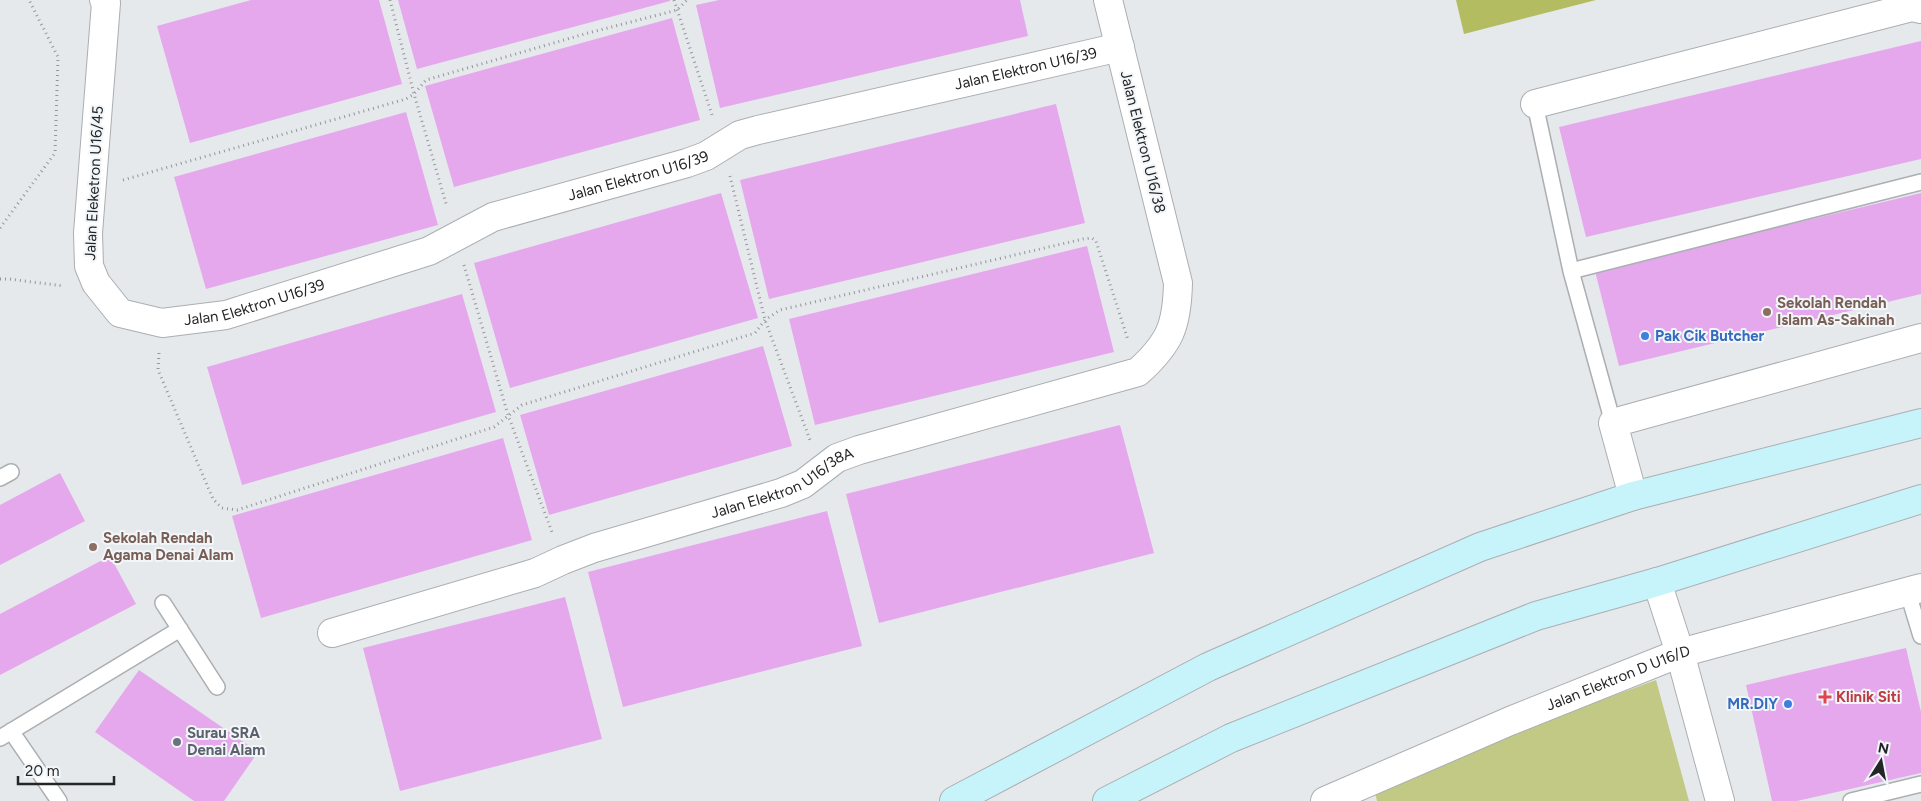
<svg xmlns="http://www.w3.org/2000/svg" width="1921" height="801" viewBox="0 0 1921 801" font-family="Figtree,sans-serif">
<rect width="100%" height="100%" fill="#e5e9ec"/>
<path fill="#c2c985" d="M 1656,680 L 1689,801 L 1377,801 L 1373,784 Z"/>
<path fill="#b4bc61" d="M 1456,0 L 1596,0 L 1464,34 Z"/>
<path fill="#e5a8ed" d="M 251,0 L 379,0 L 402,84 L 190,143 L 157,26 Z
M 398,0 L 670,0 L 670,1 L 417,69 Z
M 719,0 L 1020,0 L 1028,36 L 720,108 L 696,5 Z
M 672,18 L 700,120 L 454,187 L 425,86 Z
M 1921,41 L 1921,159 L 1586,237 L 1559,127 Z
M 1056,104 L 1085,223 L 769,299 L 740,180 Z
M 406,112 L 438,225 L 206,289 L 174,177 Z
M 721,193 L 758,318 L 510,388 L 474,263 Z
M 1921,193 L 1921,294 L 1619,366 L 1595,271 Z
M 1087,246 L 1114,352 L 815,425 L 789,319 Z
M 462,294 L 496,412 L 242,485 L 207,367 Z
M 763,346 L 792,446 L 549,515 L 520,415 Z
M 1120,425 L 1154,553 L 879,623 L 846,494 Z
M 503,438 L 532,540 L 261,618 L 232,516 Z
M 60,473 L 85,521 L 0,565 L 0,505 Z
M 827,511 L 862,646 L 623,707 L 588,572 Z
M 110,556 L 136,604 L 0,675 L 0,614 Z
M 565,597 L 602,739 L 400,791 L 363,648 Z
M 1906,648 L 1921,712 L 1921,773 L 1797,801 L 1772,801 L 1746,685 Z
M 139,670 L 258,752 L 224,801 L 194,801 L 95,732 Z"/>
<g fill="none" stroke-linecap="round" stroke-linejoin="round">
<g stroke="#abafb2" stroke-width="18">
<path id="service" d="M 1535,104 L 1571,271 L 1613,423
M 1571,271 L 1921,182
M 0,478 L 11,472
M 1907,590 L 1921,636
M 163,603 L 217,687
M 11,731 L 59,801
M 0,738 L 180,629
M 1851,801 L 1921,784"/>
</g>
<g stroke="#abafb2" stroke-width="30">
<g id="minor">
<path id="s1" d="M 104,0 L 106,3 L 88,233 L 89,266 L 96,283 L 120,313 L 162,323 L 226,315 L 429,251 L 493,217 L 687,163 L 706,156 L 740,135 L 758,130 L 1120,47"/>
<path d="M 1535,104 L 1912,7 L 1921,9"/>
<path d="M 1633,496 L 1613,423 L 1921,338"/>
<path d="M 1657,582 L 1680,653 L 1720,801"/>
<path id="s2" d="M 332,633 L 535,573 L 563,560 L 594,548 L 781,493 L 803,484 L 837,458 L 859,450 L 1138,372 C 1170,343 1177,326 1178,283 L 1108,0"/>
<path id="s3" d="M 1325,801 L 1510,721 L 1680,653 L 1921,588"/>
</g>
</g>
<g stroke="#abafb2" stroke-width="30">
<path id="secondary" d="M 954,801 L 1208,667 L 1480,547 L 1633,496 L 1921,423
M 1107,801 L 1231,738 L 1536,616 L 1657,582 L 1921,499"/>
</g>
<path stroke="#949799" stroke-width="3" stroke-dasharray="1 4" stroke-linecap="butt" d="M 390,0 L 414,94 L 447,207
M 674,0 L 713,118
M 730,176 L 765,320 L 810,440
M 123,180 L 406,99 L 414,94 L 426,80 L 588,33 L 677,10 L 687,0
M 0,228 L 55,153 L 58,57 L 29,0
M 464,265 L 508,415 L 552,532
M 0,279 L 9,279 L 64,286
M 159,353 L 158,370 L 213,499 L 222,508 L 237,510 L 494,427 L 522,405 L 755,333 L 765,320 L 780,310 L 1083,239 L 1092,238 L 1096,241 L 1128,340"/>
<use href="#service" stroke="#fff" stroke-width="15"/>
<use href="#minor" stroke="#fff" stroke-width="28"/>
<use href="#secondary" stroke="#c7f3fa" stroke-width="28"/>
</g>
<g fill="#8d6e63" stroke="#f2f6f9" stroke-width="2">
<circle cx="1767" cy="312" r="5"/>
<circle cx="93" cy="547" r="5"/>
</g>
<g fill="#3f7fe0" stroke="#f2f6f9" stroke-width="2">
<circle cx="1645" cy="336" r="5"/>
<circle cx="1788" cy="704" r="5"/>
</g>
<path fill="#e0444e" stroke="#f2f6f9" stroke-width="2" d="M1822.5 689.5h5v5h5v5h-5v5h-5v-5h-5v-5h5z"/>
<circle fill="#6b7280" stroke="#f2f6f9" stroke-width="2" cx="177" cy="742" r="5"/>
<g text-anchor="middle" dominant-baseline="central" stroke-width="4" stroke-linejoin="round" paint-order="stroke">
<g font-size="15" fill="#242526" stroke="#f2f6f9">
<text stroke="none"><textPath href="#s1" startOffset="1272">Jalan Elektron U16/39</textPath></text>
<text transform="translate(1143 142) rotate(76)">Jalan Elektron U16/38</text>
<text stroke="none"><textPath href="#s1" startOffset="868">Jalan Elektron U16/39</textPath></text>
<text transform="translate(94 183) rotate(-87)">Jalan Eleketron U16/45</text>
<text stroke="none"><textPath href="#s1" startOffset="462">Jalan Elektron U16/39</textPath></text>
<text stroke="none"><textPath href="#s2" startOffset="476">Jalan Elektron U16/38A</textPath></text>
<text stroke="none"><textPath href="#s3" startOffset="318">Jalan Elektron D U16/D</textPath></text>
</g>
<g font-size="15" font-weight="bold" fill="#785e54" stroke="#f2f6f9" text-anchor="start">
<text x="1777" y="303">Sekolah Rendah<tspan x="1777" dy="17">Islam As-Sakinah</tspan></text>
<text x="103" y="538">Sekolah Rendah<tspan x="103" dy="17">Agama Denai Alam</tspan></text>
</g>
<g font-size="15" font-weight="bold" fill="#366cbe" stroke="#f2f6f9" text-anchor="start">
<text x="1655" y="336">Pak Cik Butcher</text>
<text x="1778" y="704" text-anchor="end">MR.DIY</text>
</g>
<g font-size="15" font-weight="bold" fill="#be3a42" stroke="#f2f6f9" text-anchor="start">
<text x="1836" y="697">Klinik Siti</text>
</g>
<g font-size="15" font-weight="bold" fill="#5b616d" stroke="#f2f6f9" text-anchor="start">
<text x="187" y="733">Surau SRA<tspan x="187" dy="17">Denai Alam</tspan></text>
</g>
</g>
<g transform="translate(1881 761) rotate(11)" stroke="#f2f6f9" stroke-width="4" paint-order="stroke">
<path d="M0-4L9 19L0 12L-9 19Z" fill="#242526"/>
<text y="-8" font-size="14" font-weight="bold" text-anchor="middle" fill="#242526">N</text>
</g>
<path d="M18 776v8h96v-8" fill="none" stroke="#242526" stroke-width="2.5"/>
<text x="25" y="776" font-size="15" fill="#242526" stroke="#f2f6f9" stroke-width="4" paint-order="stroke">20 m</text>
</svg>
